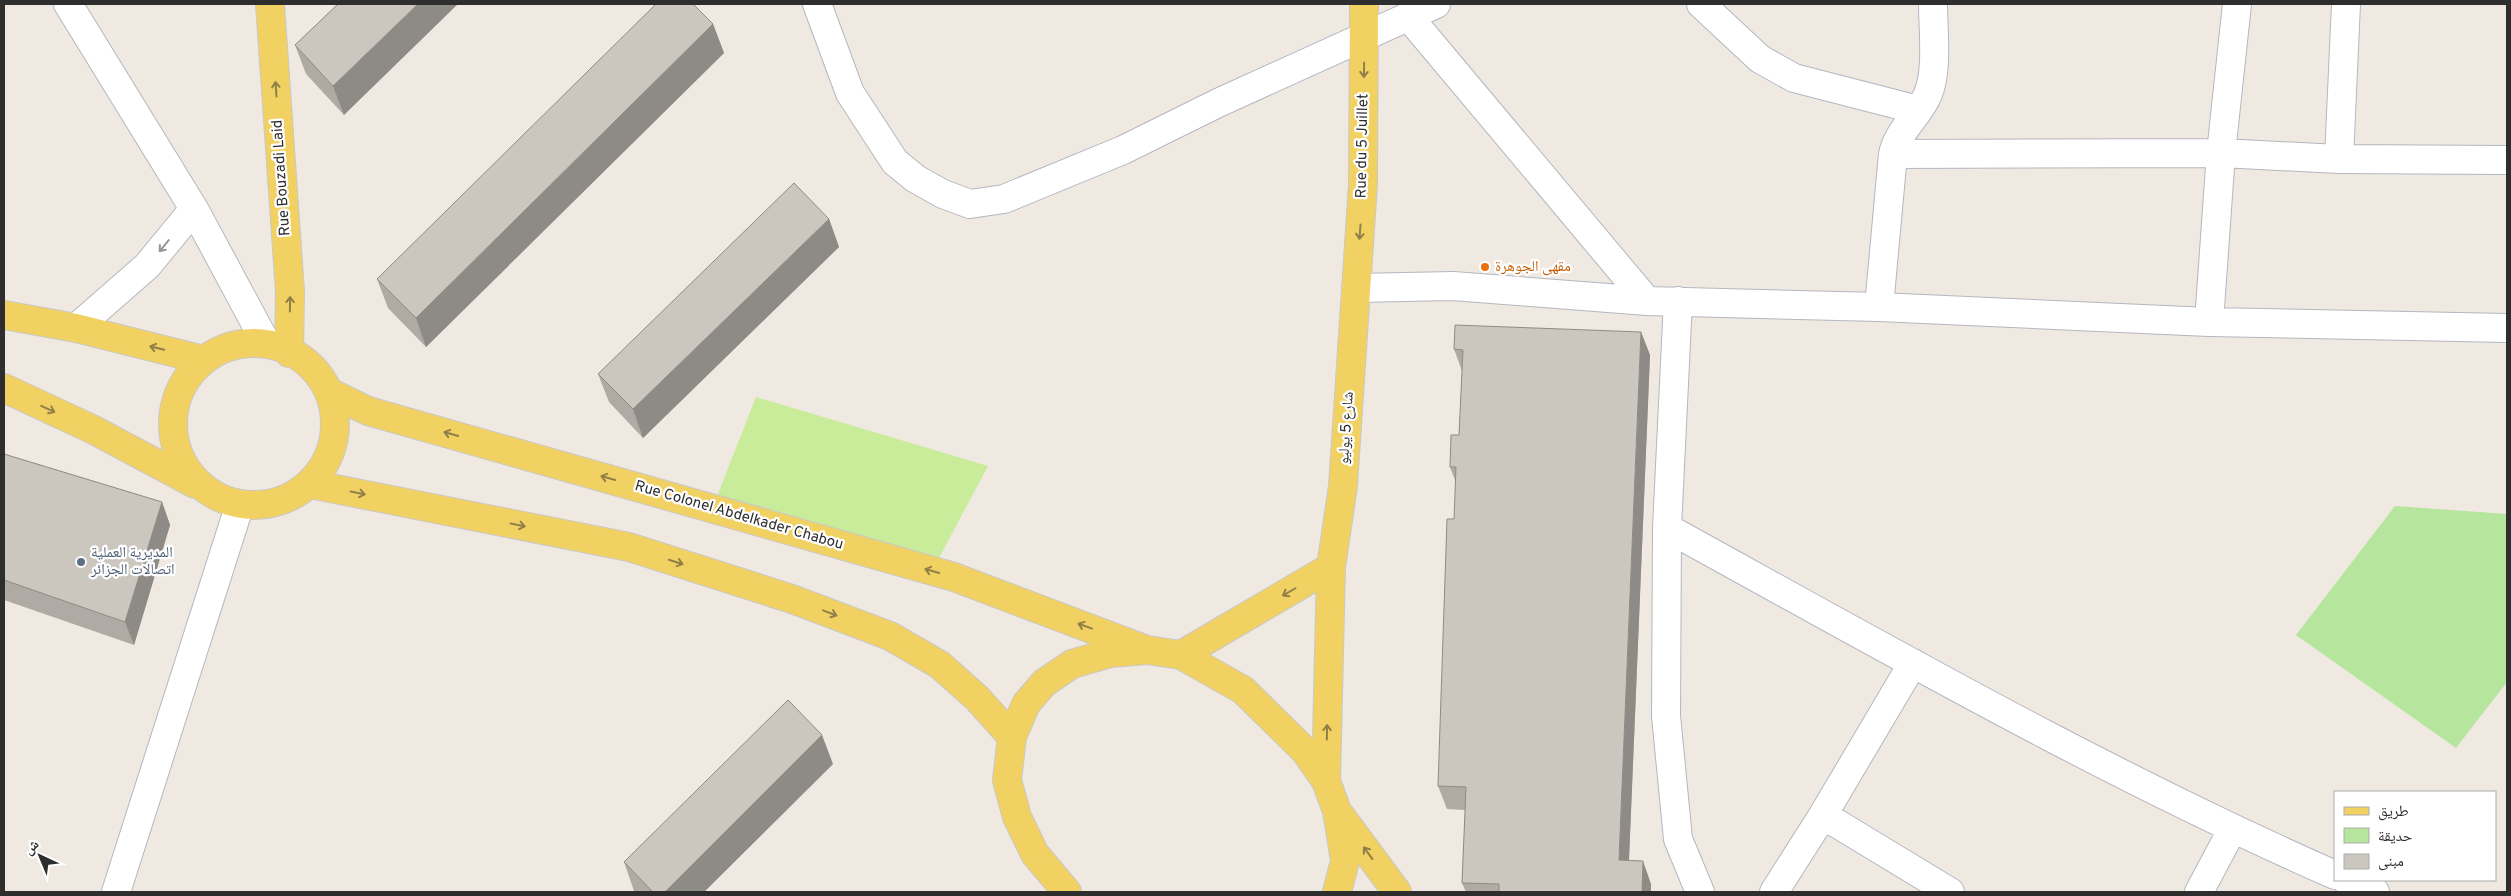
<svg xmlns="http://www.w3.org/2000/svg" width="2511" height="896" viewBox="0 0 2511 896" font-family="Overpass,'Noto Naskh Arabic',sans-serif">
<rect width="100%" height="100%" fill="#efe9e1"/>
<path fill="#b6e59e" d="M 2395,506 L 2507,514 L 2507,682 L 2456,748 L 2296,635 Z"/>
<path fill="#c9ec9a" d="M 756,397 L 988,466 L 932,571 L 712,509 Z"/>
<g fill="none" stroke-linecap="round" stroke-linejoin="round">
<g stroke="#b4b7c1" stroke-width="30">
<path id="minor" d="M 68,4 L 194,209 L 266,343
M 817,4 L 850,93 L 895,162 L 916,179 L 943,194 L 970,204 L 1004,199 L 1123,150 L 1218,103 L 1436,4
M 1701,4 L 1760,59 L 1794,78 L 1918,110
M 1408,16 L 1647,301
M 1893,154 L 2221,153 L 2339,159 L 2507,160
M 2339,159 L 2346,4
M 1356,288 L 1453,286 L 1647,301 L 1879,307 L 2209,322 L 2507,328
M 1678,301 L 1667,528 L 1666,716 L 1678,839 L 1700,892
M 1879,307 L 1893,154 C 1898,130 1919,116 1928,94 C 1938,70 1933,30 1933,4
M 2209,322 L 2221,153 L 2237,4
M 76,328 L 147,266 L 194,209
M 1667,528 C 1887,649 2105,774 2335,875
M 1823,815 L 1913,663
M 2346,880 L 2375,892
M 116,892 L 240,504
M 1774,892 L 1823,815 L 1950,892
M 2199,892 L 2232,830"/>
</g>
<g stroke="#c9c9c9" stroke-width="30">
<path id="major" d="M 270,4 L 290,292 L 289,353
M 4,315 L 76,328 L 204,360
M173 424a81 81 0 1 1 162 0a81 81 0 1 1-162 0Z
M 4,388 L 94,430 L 195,484
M 329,392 L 368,411 L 954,577 L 1147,650
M 310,484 L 629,547 L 792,599 L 890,636 L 940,665 L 977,698 L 1012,737
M 1181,655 L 1331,567
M 1326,781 L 1331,567 L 1343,486 L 1363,184 L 1364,4
M 1340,815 L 1397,892
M 1067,892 L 1035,854 L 1017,817 L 1007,780 L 1012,737 L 1026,704 L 1044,683 L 1072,664 L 1110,653 L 1147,650 L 1181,655 L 1243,690 L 1305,751 L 1326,781 L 1337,811 L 1345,861 L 1337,892"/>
</g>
<use href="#minor" stroke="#fff" stroke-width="28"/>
<use href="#major" stroke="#f2d163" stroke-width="28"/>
</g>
<path fill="#afaba4" d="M 338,4 L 344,115 L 306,74 L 295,45 Z
M 713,24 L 724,53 L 426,347 L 388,308 L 377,279 Z
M 829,219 L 839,247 L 643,438 L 609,402 L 598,374 Z
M 1641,332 L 1650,355 L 1629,860 L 1651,884 L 1651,892 L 1466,892 L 1462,883 L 1465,810 L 1447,809 L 1438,786 L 1456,483 L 1450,467 L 1459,435 L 1462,371 L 1454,349 Z
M 4,454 L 162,502 L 170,525 L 134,645 L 4,600 Z
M 833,764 L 704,892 L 635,892 L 634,891 L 624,862 Z"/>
<path fill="#8e8b86" d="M 418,4 L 458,4 L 344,115 L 333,86 Z
M 713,24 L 724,53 L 426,347 L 416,318 Z
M 829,219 L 839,247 L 643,438 L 633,409 Z
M 1641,332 L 1650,355 L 1628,883 L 1619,860 Z
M 162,502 L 170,525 L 134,645 L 125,622 Z
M 822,735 L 833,764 L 704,892 L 665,892 Z
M 1643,861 L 1651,884 L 1651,892 L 1642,892 Z"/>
<path fill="#cbc7bf" stroke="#8e8b86" d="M 338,4 L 418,4 L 333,86 L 295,45 Z
M 656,4 L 693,4 L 713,24 L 416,318 L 377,279 Z
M 794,183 L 829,219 L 633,409 L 598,374 Z
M 1455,325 L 1641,332 L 1619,860 L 1643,861 L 1642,892 L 1499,892 L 1499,884 L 1462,883 L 1466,787 L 1438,786 L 1447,519 L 1454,519 L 1456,467 L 1450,467 L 1451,435 L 1459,435 L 1463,350 L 1454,349 Z
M 4,454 L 162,502 L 125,622 L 4,580 Z
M 788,700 L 822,735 L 665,892 L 653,892 L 624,862 Z"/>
<defs><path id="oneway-shaft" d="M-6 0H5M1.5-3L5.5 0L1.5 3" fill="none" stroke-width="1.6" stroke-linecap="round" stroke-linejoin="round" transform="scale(1.25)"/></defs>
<g stroke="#908048">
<use href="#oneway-shaft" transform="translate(1364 70) rotate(91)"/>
<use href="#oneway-shaft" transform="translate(276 89) rotate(-94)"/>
<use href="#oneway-shaft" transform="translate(1360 232) rotate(94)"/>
<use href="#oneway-shaft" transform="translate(290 304) rotate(-89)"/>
<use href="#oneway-shaft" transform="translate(157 348) rotate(-166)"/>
<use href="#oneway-shaft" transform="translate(48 409) rotate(25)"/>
<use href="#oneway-shaft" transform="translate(451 434) rotate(-164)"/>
<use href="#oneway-shaft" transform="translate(608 478) rotate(-164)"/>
<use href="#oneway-shaft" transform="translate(358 493) rotate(11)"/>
<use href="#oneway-shaft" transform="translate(518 525) rotate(11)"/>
<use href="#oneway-shaft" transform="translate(676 562) rotate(18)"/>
<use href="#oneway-shaft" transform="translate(932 571) rotate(-164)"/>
<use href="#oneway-shaft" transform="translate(1289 592) rotate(150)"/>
<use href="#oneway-shaft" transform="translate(830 613) rotate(21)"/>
<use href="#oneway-shaft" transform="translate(1085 626) rotate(-160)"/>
<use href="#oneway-shaft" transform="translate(1327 732) rotate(-89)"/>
<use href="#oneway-shaft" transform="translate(1368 853) rotate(-126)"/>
</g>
<use stroke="#969696" href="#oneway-shaft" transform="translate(164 246) rotate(129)"/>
<circle fill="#e8710a" stroke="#fff" stroke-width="2" cx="1485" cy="267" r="5"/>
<circle fill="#5c6f8a" stroke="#fff" stroke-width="2" cx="81" cy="562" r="5"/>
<g text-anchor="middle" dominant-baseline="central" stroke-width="4.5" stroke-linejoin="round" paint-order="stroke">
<g font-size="15" fill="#2e2e2e" stroke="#fff">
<text transform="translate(1363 146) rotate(-89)">Rue du 5 Juillet</text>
<text transform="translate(282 178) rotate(-94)">Rue Bouzadi Laid</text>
<text transform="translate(1347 428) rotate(-86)">شارع 5 يوليو</text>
<text transform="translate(739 516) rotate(16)">Rue Colonel Abdelkader Chabou</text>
</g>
<g font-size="15" fill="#c56008" stroke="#fff" text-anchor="start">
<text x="1495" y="267">مقهى الجوهرة</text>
</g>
<g font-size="15" fill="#4e5e75" stroke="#fff" text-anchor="start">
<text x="91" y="553">المديرية العملية<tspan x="91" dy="17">اتصالات الجزائر</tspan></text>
</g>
</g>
<rect width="2511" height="896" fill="none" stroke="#2e2e2e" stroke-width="10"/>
<rect x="2334" y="791" width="162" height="90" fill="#ffffff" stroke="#ababab"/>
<rect x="2344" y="807" width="25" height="8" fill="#f2d163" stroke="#ababab"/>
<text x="2378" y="816" font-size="15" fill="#2e2e2e">طريق</text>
<rect x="2344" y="828" width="25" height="15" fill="#b6e59e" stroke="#ababab"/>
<text x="2378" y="841" font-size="15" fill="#2e2e2e">حديقة</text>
<rect x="2344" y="854" width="25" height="15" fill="#cbc7bf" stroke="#ababab"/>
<text x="2378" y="866" font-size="15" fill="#2e2e2e">مبنى</text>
<g transform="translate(40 856) rotate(316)" stroke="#ffffff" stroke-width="4" paint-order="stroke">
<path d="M0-4L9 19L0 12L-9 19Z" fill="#2e2e2e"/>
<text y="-8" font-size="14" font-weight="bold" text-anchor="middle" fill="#2e2e2e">ش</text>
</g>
</svg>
